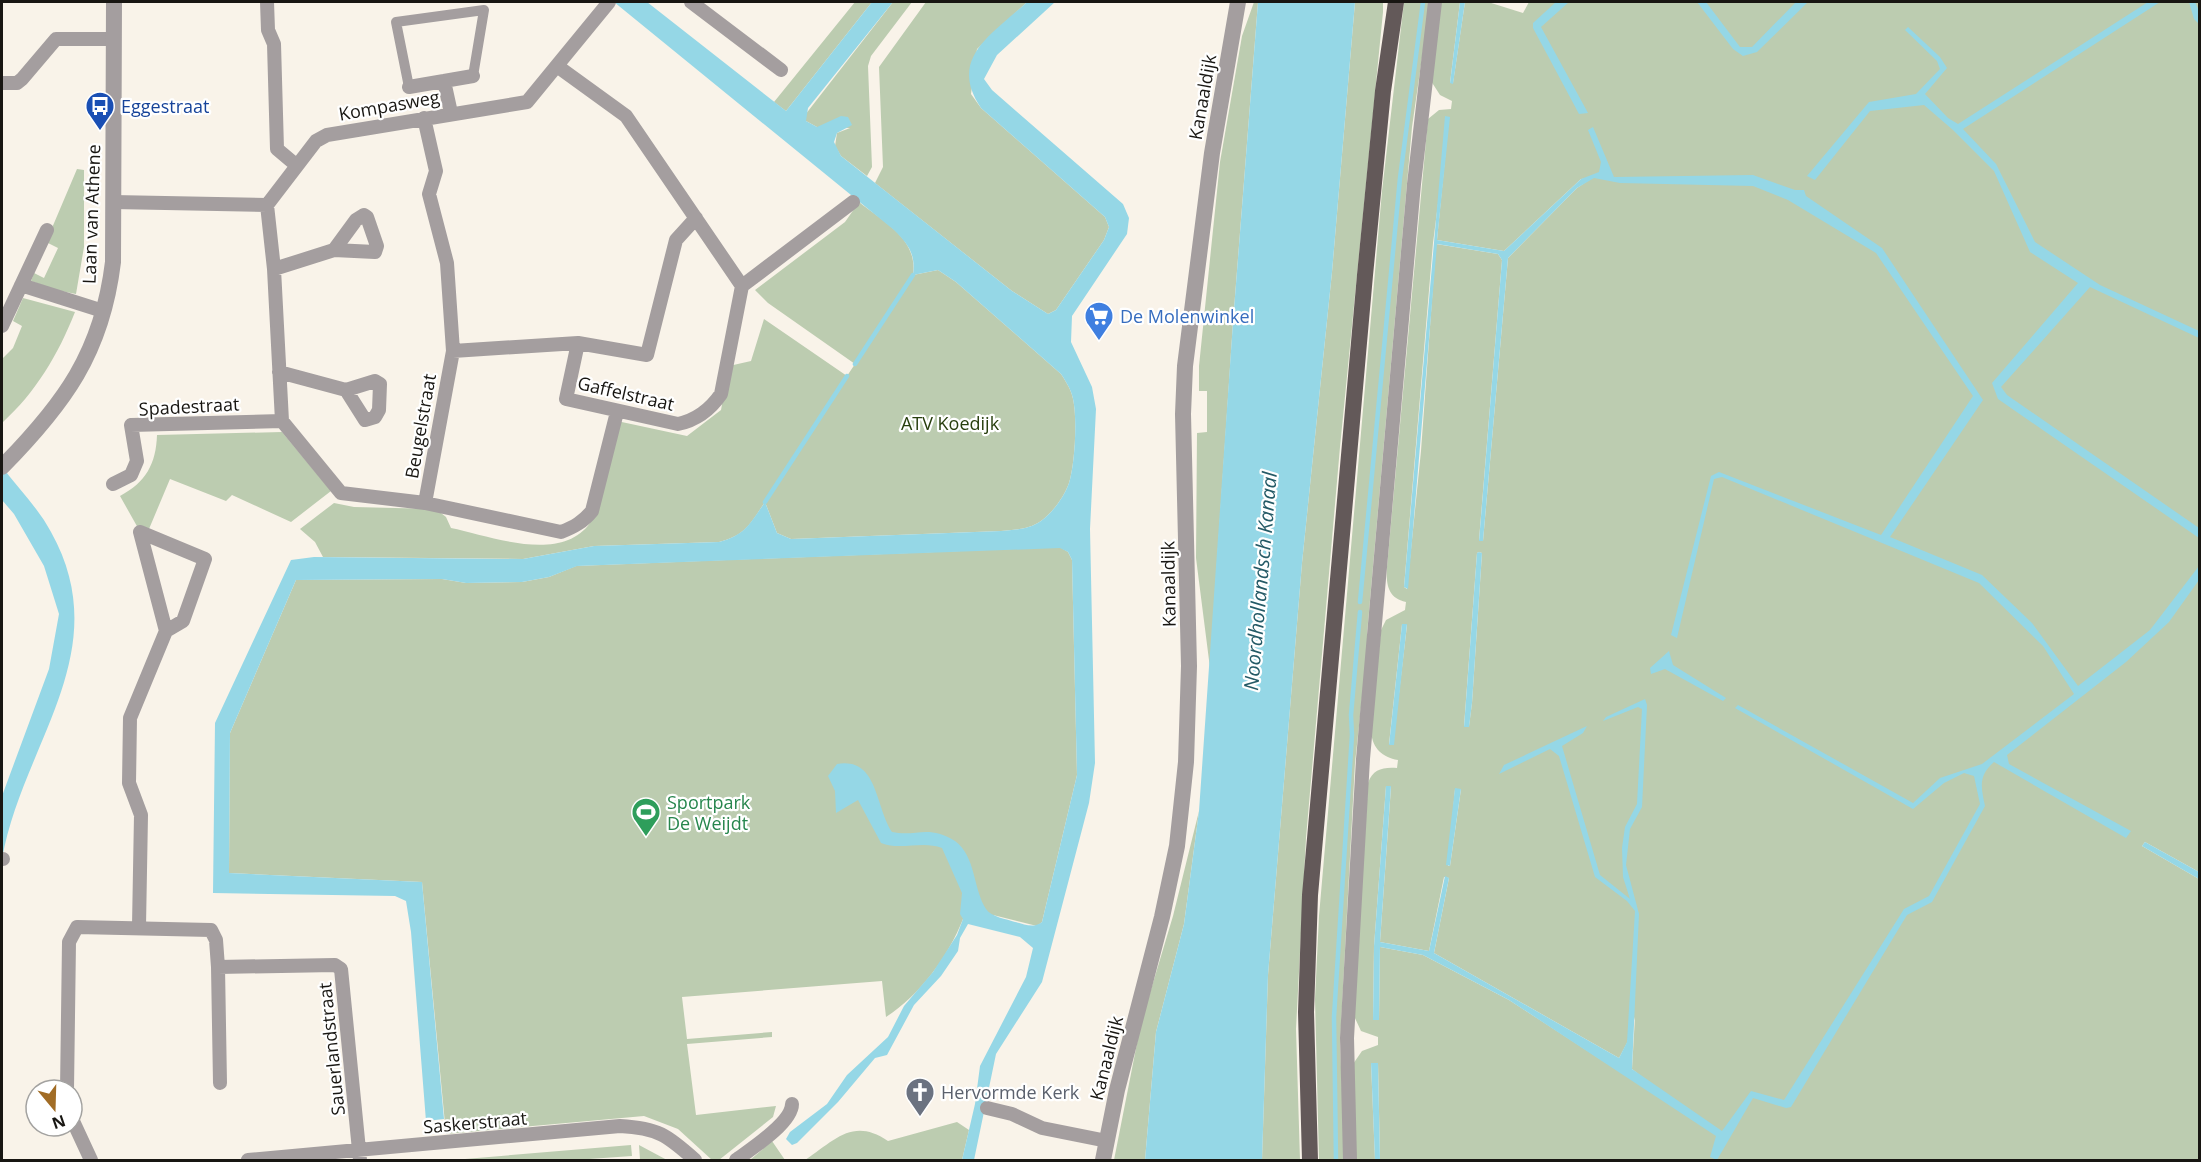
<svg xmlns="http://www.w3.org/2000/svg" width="2201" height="1162" viewBox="0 0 2201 1162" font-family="'Open Sans',sans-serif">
<rect width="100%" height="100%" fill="#f9f3e9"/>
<path fill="#bcccb0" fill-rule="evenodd" d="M 855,2 L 872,2 L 786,111 L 774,102 Z
M 893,2 L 912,2 L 871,56 L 868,66 L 872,167 L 867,176 L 841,156 L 835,146 L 837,133 L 850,128 L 817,127 L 806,121 L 805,115 Z
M 926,2 L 1027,2 L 977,49 L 971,94 L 981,108 L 1105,217 L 1109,227 L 1104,240 L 1056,310 L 1048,314 L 1012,291 L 875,183 L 883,167 L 879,67 Z
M 1254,2 L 1258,2 L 1233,322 L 1210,668 L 1196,558 L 1197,433 L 1207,432 L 1207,391 L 1199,391 L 1199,366 L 1220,162 L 1242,36 Z
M 1355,2 L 1383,2 L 1383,12 L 1340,447 L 1306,838 L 1296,1029 L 1300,1160 L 1262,1160 L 1268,975 L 1302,563 L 1332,272 Z
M 1404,2 L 1430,2 L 1412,127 L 1367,634 L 1368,642 L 1355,763 L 1340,1044 L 1345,1160 L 1319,1160 L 1315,999 L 1319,916 L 1382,191 Z
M 1441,2 L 1460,2 L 1450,83 L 1453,83 L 1465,2 L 1488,2 L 1523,13 L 1529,2 L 2199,2 L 2199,872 L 2145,842 L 2142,846 L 2199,879 L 2199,1160 L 1380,1160 L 1378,1063 L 1371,1063 L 1375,1160 L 1356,1160 L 1353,1064 L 1362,1051 L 1378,1045 L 1378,1037 L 1361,1031 L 1354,1016 L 1368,783 C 1373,769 1383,767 1397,768 L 1398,760 C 1382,757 1373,749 1371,732 L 1381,630 L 1386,620 L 1405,610 L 1406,602 C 1387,598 1386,583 1387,567 L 1428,119 L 1439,110 L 1451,109 L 1452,101 L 1440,95 L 1431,81 ZM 1449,117 L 1437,240 L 1504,251 L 1581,179 L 1592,178 L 1577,188 L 1508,258 L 1483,541 L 1479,540 L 1502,260 L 1498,254 L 1436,244 L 1421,451 L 1407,589 L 1404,587 L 1433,243 ZM 1479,552 L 1482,553 L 1472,703 L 1469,726 L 1464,726 L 1477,553 ZM 1402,624 L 1407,625 L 1393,745 L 1389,744 ZM 1386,786 L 1391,787 L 1380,942 L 1429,951 L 1444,877 L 1449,878 L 1434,953 L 1619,1058 L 1627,1043 L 1635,1017 L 1632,1069 L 1705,1127 L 1509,1000 L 1423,955 L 1380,947 L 1379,1020 L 1373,1020 L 1374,946 ZM 1455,789 L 1461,789 L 1450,866 L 1448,866 Z
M 77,169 L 84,170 L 84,247 L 76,294 L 56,290 L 31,281 L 34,273 L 44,278 L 58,248 L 46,242 Z
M 859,202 C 885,223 918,239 913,275 L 938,270 L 956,282 L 1061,374 C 1065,380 1070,388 1072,395 C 1078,414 1075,464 1069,483 C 1064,497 1053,512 1041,521 C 1030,529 1015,530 1001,531 L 791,539 L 777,533 L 765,502 C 750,524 746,535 719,542 L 594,546 L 523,559 L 323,557 L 315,542 L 300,529 L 334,503 L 354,507 L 436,509 L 446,517 L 451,528 C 490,536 561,564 590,523 C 598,511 612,441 617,421 L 687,436 L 721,410 L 729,366 L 751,361 L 764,319 L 847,376 L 855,364 L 768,303 L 755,290 L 845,222 Z
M 23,298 L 75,312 C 58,355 36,392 2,423 L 2,359 L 13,348 L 22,326 L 13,321 Z
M 282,432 L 331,491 L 291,522 L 232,495 L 226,501 L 170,479 L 149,529 L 138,528 L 120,496 C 146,482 156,464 157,435 Z
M 1060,547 L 1068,552 L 1072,560 L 1077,775 L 1042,922 L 1037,926 L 993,915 L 963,919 C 948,957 920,995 886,1017 L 882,981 L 682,997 L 687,1039 L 772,1032 L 772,1037 L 687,1044 L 696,1115 L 776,1106 L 773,1117 L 719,1160 L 712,1160 L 678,1129 L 644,1116 L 446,1134 L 422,882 L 229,873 L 230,733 L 296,580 L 442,579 L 466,583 L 522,582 L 549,577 L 576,566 Z
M 1199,811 L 1184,924 L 1156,1032 L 1145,1160 L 1114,1160 L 1141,1023 L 1173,916 Z
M 957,1122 L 969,1130 L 962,1160 L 805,1160 C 835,1140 853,1117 888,1141 Z
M 772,1141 L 785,1160 L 750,1160 Z
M 631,1145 L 632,1156 L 575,1160 L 453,1160 Z
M 639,1145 L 667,1160 L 640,1160 Z"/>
<path fill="#95d7e6" d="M 614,2 L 647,2 L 786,111 L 872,2 L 893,2 L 808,108 L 806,121 L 817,127 L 841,116 L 848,117 L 852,125 L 837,133 L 834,142 L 841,156 L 1012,291 L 1048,314 L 1056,310 L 1104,240 L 1109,227 L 1105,217 L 981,108 C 947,58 993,34 1027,2 L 1055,2 L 997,55 L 984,79 L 992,90 L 1123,204 L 1129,218 L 1127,234 L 1072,316 L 1071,342 L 1092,387 L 1096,409 L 1090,529 L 1095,763 L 1089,803 L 1042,982 L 996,1054 L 974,1160 L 962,1160 L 975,1104 L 980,1066 L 1026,977 L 1033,948 L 1020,937 L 968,924 L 960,938 L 958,951 L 941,976 L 914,1005 L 887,1055 L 875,1058 L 838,1102 L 797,1143 L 792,1145 L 786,1139 L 790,1132 L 827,1104 L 847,1075 L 888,1037 L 904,1006 L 933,972 L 957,935 L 963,919 L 960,914 L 962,893 L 942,848 C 922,840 901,851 881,843 L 858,800 L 836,813 L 835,791 L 828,776 L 837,764 C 878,757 875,806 892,832 C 917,837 928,824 955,841 C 976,856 973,889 986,909 C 991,917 1007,919 1015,922 C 1025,924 1033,929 1042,922 L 1077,775 L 1072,560 L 1068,552 L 1060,548 L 577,566 L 549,577 L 522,582 L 466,583 L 442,579 L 296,580 L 230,733 L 229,873 L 422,882 L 444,1119 L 426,1121 L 411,932 L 406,901 L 395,896 L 213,893 L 215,723 L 291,560 L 314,557 L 523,559 L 594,546 L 719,542 C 746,535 750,523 765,502 L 777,533 L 791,539 L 1001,531 C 1015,530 1030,529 1041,521 C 1053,512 1064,497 1069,483 C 1075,464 1078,414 1072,395 C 1070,388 1065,380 1061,374 L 956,282 L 938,270 L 913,275 C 916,254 908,244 894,230 Z
M 1258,2 L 1355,2 L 1332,272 L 1302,563 L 1268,975 L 1262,1160 L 1145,1160 L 1156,1032 L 1184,924 L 1199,811 L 1233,322 Z
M 1460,2 L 1465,2 L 1453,84 L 1450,83 Z
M 1556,2 L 1569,2 L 1541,27 L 1588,113 L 1579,114 L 1533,28 L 1533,23 Z
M 1697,2 L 1706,2 L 1740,47 L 1752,47 L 1796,2 L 1808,2 L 1757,52 L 1743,56 L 1733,49 Z
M 2148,2 L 2160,2 L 1963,129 L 1996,164 L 2035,242 L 2100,285 L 2199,331 L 2199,338 L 2090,287 L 2001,387 L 2007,395 L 2199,528 L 2199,538 L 1998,399 L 1992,383 L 2078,283 L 2030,252 L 1994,171 L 1953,130 L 1924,105 L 1870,111 L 1815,180 L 1807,176 L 1869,102 L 1916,94 L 1940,69 L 1937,61 L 1905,30 L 1908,27 L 1940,57 L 1947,68 L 1925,94 L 1948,118 L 1958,124 Z
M 2189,2 L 2195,2 L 2199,11 L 2199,24 L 2194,19 Z
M 1445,116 L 1450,117 L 1437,240 L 1504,251 L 1581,179 L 1599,172 L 1601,162 L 1588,130 L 1593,127 L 1614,177 L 1753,175 L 1795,190 L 1804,190 L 1806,196 L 1882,248 L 1983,400 L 1890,537 L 1982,575 L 2032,623 L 2078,686 L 2150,630 L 2199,566 L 2199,580 L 2169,622 L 2126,662 L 2007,755 L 2009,764 L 2131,831 L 2126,838 L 1994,762 C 1978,776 1981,787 1985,806 L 1932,902 L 1907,915 L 1791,1107 L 1786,1108 L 1753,1098 L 1717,1160 L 1710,1157 L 1716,1136 L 1509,1000 L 1423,955 L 1380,947 L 1379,1020 L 1373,1020 L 1374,946 L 1386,786 L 1391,786 L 1380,942 L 1429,951 L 1445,876 L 1449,878 L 1434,953 L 1619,1058 L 1627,1042 L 1635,911 L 1627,901 L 1595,877 L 1559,756 L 1550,749 L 1499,774 L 1504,765 L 1587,726 L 1583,733 L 1562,746 L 1600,875 L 1630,899 L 1623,877 L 1622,848 L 1625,827 L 1637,804 L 1642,709 L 1638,707 L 1603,721 L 1606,717 L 1645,699 L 1647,705 L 1642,807 L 1630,829 L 1626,865 L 1639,914 L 1632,1069 L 1722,1131 L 1751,1091 L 1784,1100 L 1904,909 L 1929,896 L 1980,804 L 1974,776 L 1964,773 L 1944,783 L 1913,809 L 1735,708 L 1738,705 L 1913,803 L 1940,778 L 1982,764 L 2074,694 L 2043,646 L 1979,583 L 1722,477 L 1714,479 L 1677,638 L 1671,635 L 1711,476 L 1719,472 L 1881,535 L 1973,396 L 1876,253 L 1788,200 L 1753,186 L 1620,183 L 1594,178 L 1577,188 L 1508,258 L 1483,541 L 1479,541 L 1502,260 L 1498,254 L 1437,244 L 1408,589 L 1404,587 Z
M 2,467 C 18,488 39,509 51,532 C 118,652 22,744 2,859 L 2,796 L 49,669 L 59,614 L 44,566 L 14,514 L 2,500 Z
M 1479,552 L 1482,553 L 1472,703 L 1469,727 L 1464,727 L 1477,553 Z
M 1402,624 L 1407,624 L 1394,745 L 1389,745 Z
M 1669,651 L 1673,665 L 1726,698 L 1723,701 L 1665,669 L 1651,674 L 1650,668 Z
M 1455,788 L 1461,789 L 1450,866 L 1446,865 Z
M 2145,842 L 2199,872 L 2199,879 L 2142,846 Z
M 1371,1063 L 1378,1063 L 1380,1160 L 1375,1160 Z"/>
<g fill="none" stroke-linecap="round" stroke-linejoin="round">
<path stroke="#95d7e6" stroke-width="4.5" d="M 855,364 L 913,275
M 765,502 L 847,376
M 1360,602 L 1400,178 L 1423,2
M 1336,1160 L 1334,1017 L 1352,735 L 1351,715 L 1360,612"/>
<path stroke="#a49e9f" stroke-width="10" d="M 409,87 L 396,22 L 484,10 L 473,76"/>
<path stroke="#a49e9f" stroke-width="14" d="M 267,2 L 268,30 L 274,44 L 277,149 L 296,165
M 691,2 L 781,70
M 557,66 L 626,116 L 742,286 L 721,394 C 710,410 697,420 678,424 L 566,399 L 578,343
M 2,83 L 17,83 L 22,79 L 56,39 L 114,39
M 409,87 L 444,81
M 451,113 L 444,81 L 473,76
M 424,118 L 436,171 L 429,194 L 447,263 L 453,351 L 425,503 L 561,532 C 574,527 583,522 592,511 L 617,412
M 113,202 L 267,205 L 316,141 L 327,135 L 527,102 L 609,2
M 267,205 L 274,269 L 282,421 L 341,493 L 425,503
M 274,269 L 334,250 L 375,252 L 377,246 L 367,217 L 364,215 L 356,220 L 334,250
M 21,285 L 103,311
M 742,286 L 853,202
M 2,326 L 47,230
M 453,351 L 578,343 L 647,355 L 676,240 L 696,218
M 279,372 L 346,390 L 365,420 L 375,417 L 379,410 L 380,384 L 375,381 L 346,390
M 113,484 L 131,475 L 137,461 L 131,425 L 282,421
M 140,532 L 166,631
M 2,859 L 3,859
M 139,926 L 141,815 L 129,783 L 130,718 L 166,631 L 183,621 L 205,559 L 140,532
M 218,967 L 220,1083
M 67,1090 L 69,942 L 77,927 L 211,930 L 216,940 L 218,967 L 335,965 L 341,969 L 360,1160
M 987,1108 L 1012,1114 L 1042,1128 L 1107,1141
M 72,1119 L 91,1160
M 248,1160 L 620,1126 C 658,1128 667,1135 695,1160
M 736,1160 C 751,1149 792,1123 792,1104
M 1350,1160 L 1347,1038 L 1363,759 L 1414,184 L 1435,2"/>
<path stroke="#a49e9f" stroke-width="16" d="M 2,467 C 64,404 102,353 113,262 L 114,2
M 1103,1160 L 1117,1090 L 1162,917 L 1177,846 L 1186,762 L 1189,666 L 1183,414 L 1185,366 L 1212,153 L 1238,2"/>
<path stroke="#635959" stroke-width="16" d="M 1310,1160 L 1306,1012 L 1310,895 L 1365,275 L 1383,91 L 1396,2"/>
</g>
<defs>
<g id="bus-pin" transform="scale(1.5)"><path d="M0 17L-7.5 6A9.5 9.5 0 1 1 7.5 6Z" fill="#1a4fb4" stroke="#fff"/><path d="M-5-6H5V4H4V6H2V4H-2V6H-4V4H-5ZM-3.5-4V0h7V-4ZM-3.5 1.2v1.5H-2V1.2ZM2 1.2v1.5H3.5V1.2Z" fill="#fff"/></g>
<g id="supermarket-pin" transform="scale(1.5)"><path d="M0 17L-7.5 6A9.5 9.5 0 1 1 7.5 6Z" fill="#3f7fe0" stroke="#fff"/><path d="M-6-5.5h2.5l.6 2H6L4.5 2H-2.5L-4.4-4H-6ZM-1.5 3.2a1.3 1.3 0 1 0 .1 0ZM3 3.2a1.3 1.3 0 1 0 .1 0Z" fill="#fff"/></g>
<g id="stadium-pin" transform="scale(1.5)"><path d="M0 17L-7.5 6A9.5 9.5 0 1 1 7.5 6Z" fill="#2e9e5b" stroke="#fff"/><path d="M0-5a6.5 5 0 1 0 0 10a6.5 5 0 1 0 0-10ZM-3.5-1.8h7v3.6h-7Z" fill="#fff"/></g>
<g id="church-pin" transform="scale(1.5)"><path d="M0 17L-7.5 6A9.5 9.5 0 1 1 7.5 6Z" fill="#6b7280" stroke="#fff"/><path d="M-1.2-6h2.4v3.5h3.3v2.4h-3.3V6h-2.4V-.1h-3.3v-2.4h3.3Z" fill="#fff"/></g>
</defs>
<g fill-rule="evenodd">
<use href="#bus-pin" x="100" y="106"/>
<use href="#supermarket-pin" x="1099" y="316"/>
<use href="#stadium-pin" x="646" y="812"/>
<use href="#church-pin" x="920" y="1092"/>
</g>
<g text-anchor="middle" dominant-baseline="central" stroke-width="4.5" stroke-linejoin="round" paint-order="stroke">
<g font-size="18" fill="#181612" stroke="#fff">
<text transform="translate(1202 97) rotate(-80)">Kanaaldijk</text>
<text transform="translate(389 105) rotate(-10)">Kompasweg</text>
<text transform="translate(91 214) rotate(-88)">Laan van Athene</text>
<text transform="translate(626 393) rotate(13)">Gaffelstraat</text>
<text transform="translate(189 406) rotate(-3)">Spadestraat</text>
<text transform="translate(420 426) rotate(-80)">Beugelstraat</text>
<text transform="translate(1168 584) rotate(-91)">Kanaaldijk</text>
<text transform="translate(331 1049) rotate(-96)">Sauerlandstraat</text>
<text transform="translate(1106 1058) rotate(-76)">Kanaaldijk</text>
<text transform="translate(475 1122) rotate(-5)">Saskerstraat</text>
</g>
<g font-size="18" fill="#164399" stroke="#fff" text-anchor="start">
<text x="121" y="106">Eggestraat</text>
</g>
<g font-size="18" fill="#366cbe" stroke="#fff" text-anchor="start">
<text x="1120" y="316">De Molenwinkel</text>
</g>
<g font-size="18" fill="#283f0e" stroke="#fff">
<text x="950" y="423">ATV Koedijk</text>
</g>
<g font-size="18" fill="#27864d" stroke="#fff" text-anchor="start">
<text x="667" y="802">Sportpark<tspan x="667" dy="21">De Weijdt</tspan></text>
</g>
<g font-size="18" fill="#5b616d" stroke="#fff" text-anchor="start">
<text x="941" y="1092">Hervormde Kerk</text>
</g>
<g font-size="20" font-style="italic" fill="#245a66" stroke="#fff">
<text transform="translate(1260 581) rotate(-85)">Noordhollandsch Kanaal</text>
</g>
</g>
<rect width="2201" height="1162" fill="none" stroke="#181612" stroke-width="6"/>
<g transform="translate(54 1108) rotate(161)"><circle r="28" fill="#ffffff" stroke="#a3a2a0" stroke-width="1.5"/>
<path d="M0-4.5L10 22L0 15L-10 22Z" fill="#a16c25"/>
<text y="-9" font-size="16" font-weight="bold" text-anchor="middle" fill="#181612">N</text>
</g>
</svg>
